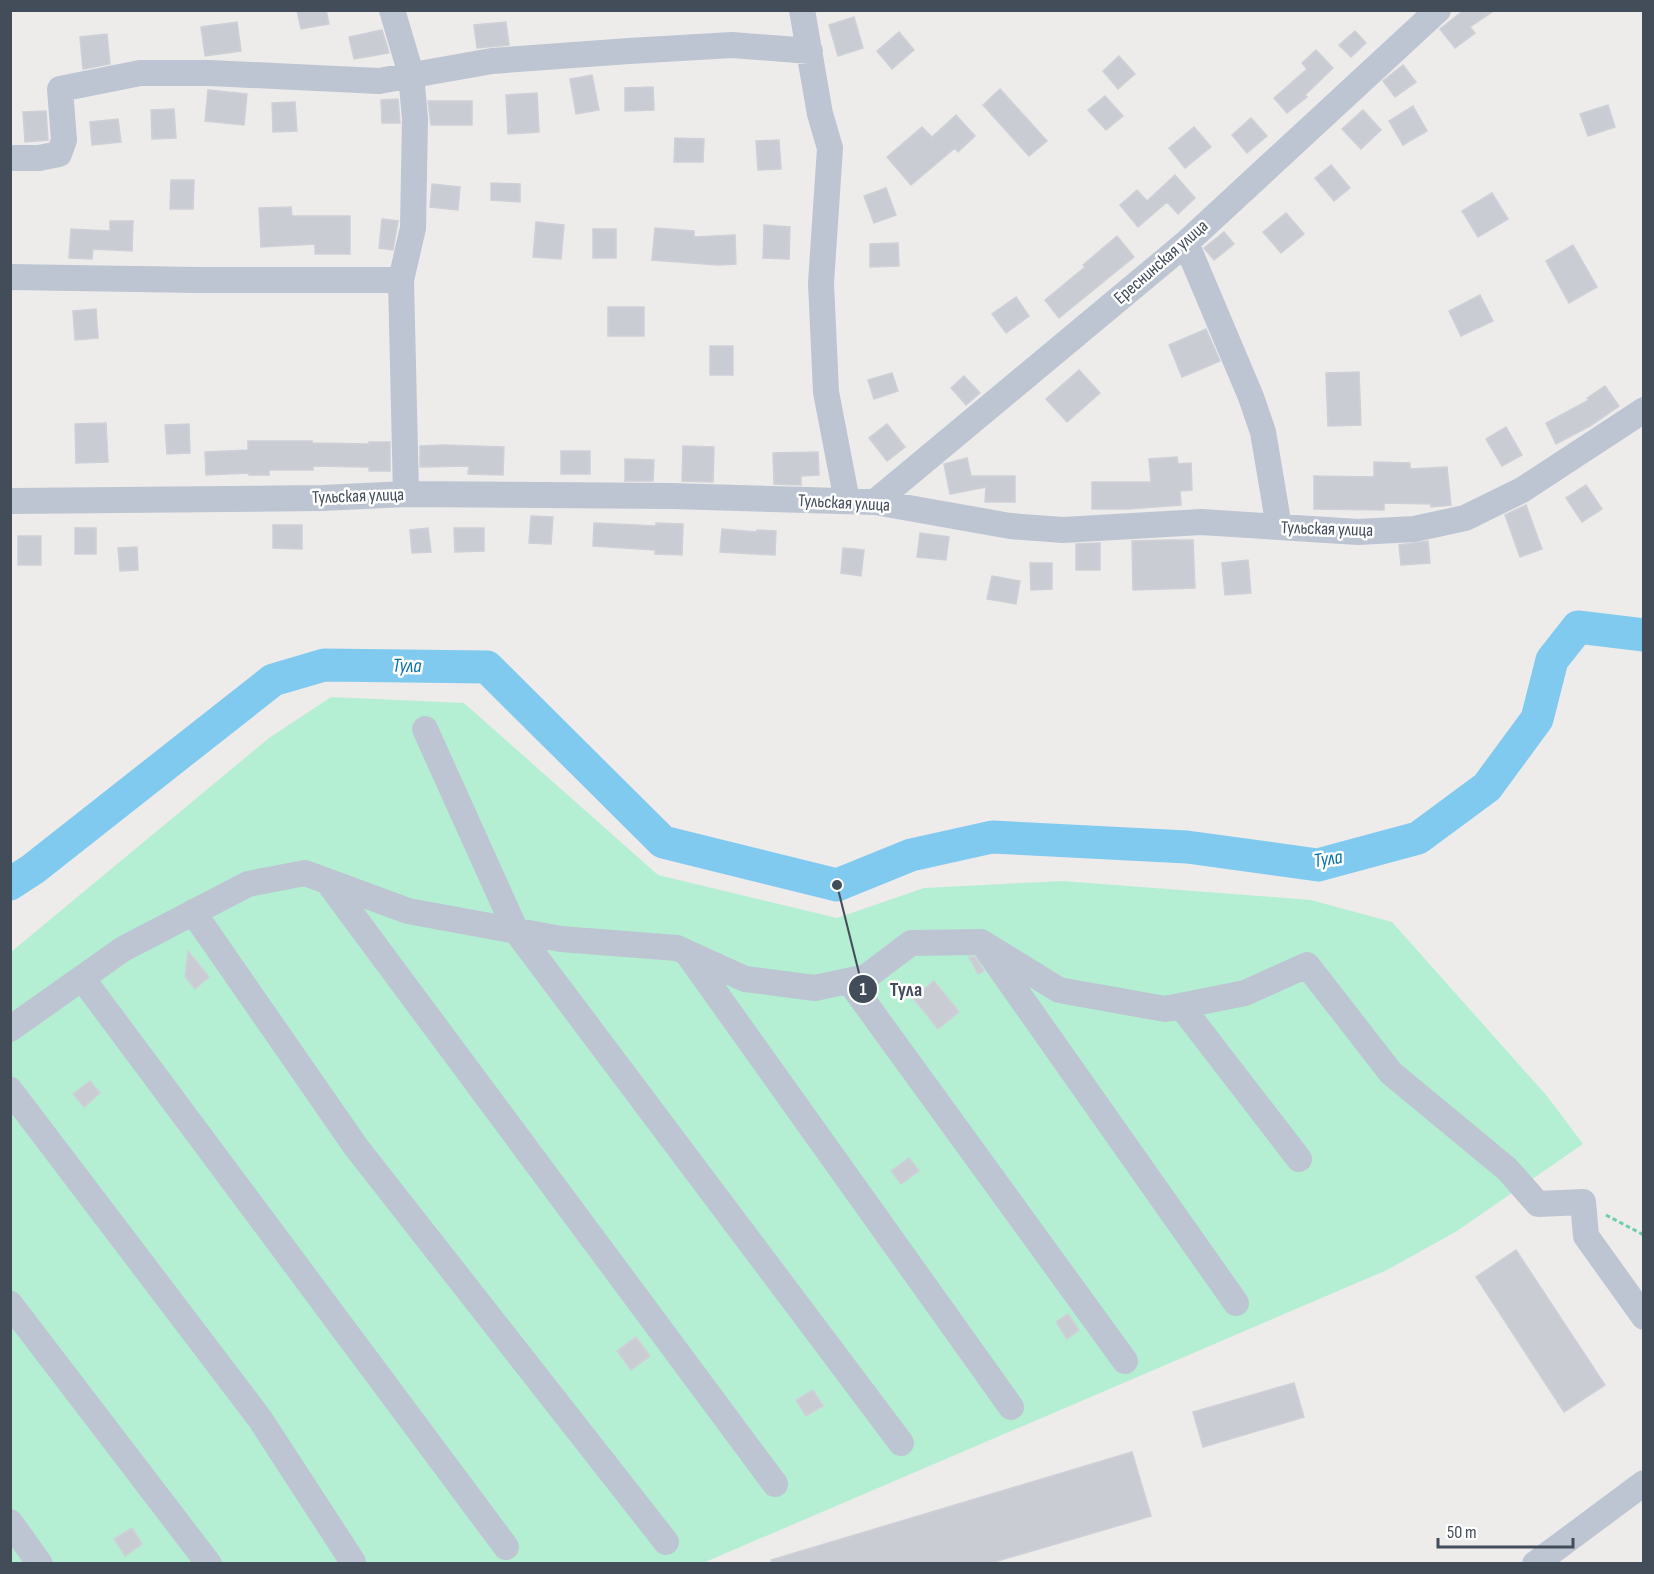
<svg xmlns="http://www.w3.org/2000/svg" width="1654" height="1574" viewBox="0 0 1654 1574" font-family="'Sofia Sans Condensed',sans-serif">
<rect width="100%" height="100%" fill="#eeebeb"/>
<path fill="#b5efd3" d="M 331,697 L 464,703 L 658,875 L 837,918 L 924,888 L 1063,881 L 1311,900 L 1392,922 L 1547,1096 L 1583,1144 L 1457,1231 L 1387,1270 L 703,1563 L 11,1564 L 11,952 L 269,738 Z"/>
<g fill="none" stroke-linecap="round" stroke-linejoin="round">
<path stroke="#80caef" stroke-width="33" d="M 10,884 L 33,869 L 273,680 L 324,665 L 487,667 L 663,842 L 837,885 L 911,855 L 992,837 L 1187,847 L 1318,865 L 1418,838 L 1487,787 L 1537,719 L 1552,660 L 1578,627 L 1644,635"/>
</g>
<path fill="#caccd4" stroke="#ced0d7" stroke-width="1.5" d="M 297,10 L 326,10 L 329,24 L 301,29 Z
M 1464,10 L 1495,10 L 1470,27 L 1475,33 L 1455,48 L 1440,29 Z
M 854,17 L 863,48 L 838,56 L 829,25 Z
M 237,22 L 241,51 L 205,56 L 201,27 Z
M 506,22 L 509,45 L 477,48 L 474,25 Z
M 382,30 L 389,53 L 354,59 L 349,37 Z
M 1355,31 L 1366,43 L 1351,57 L 1339,45 Z
M 899,32 L 914,50 L 892,69 L 877,51 Z
M 107,34 L 110,64 L 83,69 L 80,37 Z
M 1316,50 L 1333,68 L 1305,95 L 1307,97 L 1287,113 L 1274,98 L 1307,69 L 1302,63 Z
M 1119,56 L 1135,74 L 1118,89 L 1103,71 Z
M 1403,65 L 1416,82 L 1395,97 L 1383,81 Z
M 592,75 L 599,110 L 576,114 L 570,79 Z
M 653,87 L 654,110 L 625,111 L 625,88 Z
M 1000,89 L 1047,141 L 1029,156 L 983,105 Z
M 208,90 L 247,94 L 244,125 L 205,121 Z
M 537,93 L 539,132 L 508,134 L 506,95 Z
M 1105,96 L 1123,116 L 1106,130 L 1088,110 Z
M 398,99 L 400,123 L 382,123 L 381,100 Z
M 428,101 L 472,101 L 472,125 L 431,125 Z
M 295,102 L 297,131 L 273,132 L 272,103 Z
M 1608,105 L 1615,127 L 1588,136 L 1580,114 Z
M 1413,106 L 1427,131 L 1403,145 L 1389,121 Z
M 174,109 L 176,138 L 152,139 L 151,110 Z
M 1363,110 L 1381,130 L 1361,149 L 1342,129 Z
M 46,111 L 48,140 L 25,142 L 23,112 Z
M 956,115 L 975,136 L 958,152 L 955,148 L 911,185 L 887,157 L 922,127 L 932,137 Z
M 1251,118 L 1267,136 L 1247,153 L 1232,135 Z
M 118,119 L 121,142 L 92,145 L 90,122 Z
M 1194,127 L 1211,147 L 1185,168 L 1169,148 Z
M 675,138 L 704,139 L 703,162 L 674,162 Z
M 779,140 L 781,169 L 758,170 L 756,141 Z
M 1331,165 L 1350,188 L 1334,201 L 1315,178 Z
M 1175,175 L 1195,198 L 1178,214 L 1167,202 L 1138,227 L 1120,205 L 1137,190 L 1147,201 Z
M 171,180 L 194,180 L 193,209 L 170,209 Z
M 491,183 L 520,184 L 520,202 L 491,200 Z
M 432,184 L 460,187 L 458,210 L 430,207 Z
M 886,188 L 896,215 L 874,223 L 864,196 Z
M 1492,193 L 1508,219 L 1478,237 L 1462,211 Z
M 291,207 L 292,216 L 350,216 L 350,254 L 315,254 L 315,244 L 261,247 L 259,208 Z
M 1286,213 L 1304,234 L 1281,253 L 1263,232 Z
M 382,219 L 398,221 L 393,250 L 379,248 Z
M 110,221 L 133,221 L 132,251 L 93,249 L 92,259 L 69,258 L 71,229 L 110,231 Z
M 536,222 L 564,225 L 561,259 L 533,257 Z
M 764,225 L 790,227 L 789,259 L 763,258 Z
M 655,228 L 694,231 L 694,237 L 735,235 L 736,264 L 718,265 L 652,260 Z
M 593,229 L 616,229 L 616,258 L 593,258 Z
M 1224,232 L 1234,244 L 1214,260 L 1204,248 Z
M 1117,236 L 1134,257 L 1059,318 L 1045,300 L 1085,267 L 1083,265 Z
M 898,243 L 899,266 L 870,267 L 870,244 Z
M 1573,245 L 1597,287 L 1569,303 L 1546,261 Z
M 1480,295 L 1493,321 L 1461,336 L 1449,311 Z
M 1016,297 L 1029,316 L 1006,333 L 992,314 Z
M 608,307 L 644,307 L 644,336 L 608,336 Z
M 96,309 L 98,338 L 75,340 L 73,311 Z
M 1206,329 L 1220,361 L 1182,377 L 1169,345 Z
M 710,346 L 733,346 L 733,375 L 710,375 Z
M 1079,370 L 1100,393 L 1067,422 L 1046,399 Z
M 1359,372 L 1361,425 L 1328,426 L 1326,373 Z
M 892,373 L 898,391 L 874,399 L 868,380 Z
M 964,376 L 980,393 L 966,405 L 951,388 Z
M 1605,386 L 1619,406 L 1590,426 L 1556,444 L 1546,423 L 1589,400 L 1587,398 Z
M 106,423 L 108,462 L 76,463 L 75,424 Z
M 189,424 L 190,453 L 167,454 L 165,425 Z
M 887,424 L 905,447 L 887,461 L 869,438 Z
M 1506,427 L 1522,455 L 1502,466 L 1486,439 Z
M 248,441 L 312,441 L 312,443 L 369,444 L 369,442 L 390,442 L 390,471 L 369,471 L 369,467 L 313,466 L 313,470 L 269,470 L 269,475 L 249,475 L 249,473 L 206,475 L 205,452 L 248,450 Z
M 444,445 L 504,447 L 503,475 L 468,474 L 469,466 L 420,467 L 420,446 Z
M 683,446 L 714,447 L 713,482 L 682,481 Z
M 561,451 L 590,451 L 590,474 L 561,474 Z
M 818,452 L 819,475 L 801,476 L 801,485 L 774,484 L 773,453 Z
M 1177,457 L 1178,464 L 1191,463 L 1192,490 L 1180,491 L 1181,505 L 1128,509 L 1092,509 L 1092,482 L 1151,482 L 1149,459 Z
M 967,458 L 971,476 L 1015,476 L 1015,502 L 985,502 L 986,487 L 950,494 L 944,464 Z
M 625,459 L 654,460 L 653,481 L 625,481 Z
M 1374,462 L 1410,463 L 1410,469 L 1447,467 L 1451,505 L 1431,507 L 1431,504 L 1384,503 L 1384,510 L 1314,509 L 1314,476 L 1374,477 Z
M 1586,485 L 1602,509 L 1582,522 L 1566,498 Z
M 1526,505 L 1542,549 L 1520,557 L 1505,515 Z
M 531,516 L 553,517 L 551,544 L 529,543 Z
M 594,523 L 656,526 L 656,523 L 683,524 L 682,555 L 655,554 L 655,550 L 593,546 Z
M 273,525 L 302,525 L 302,549 L 273,548 Z
M 75,528 L 96,528 L 96,554 L 75,554 Z
M 428,528 L 431,552 L 412,553 L 410,530 Z
M 454,528 L 484,528 L 484,551 L 455,552 Z
M 722,529 L 757,532 L 757,530 L 776,531 L 775,555 L 720,552 Z
M 920,533 L 949,537 L 946,560 L 917,557 Z
M 18,536 L 41,536 L 41,565 L 18,565 Z
M 1169,540 L 1193,540 L 1195,588 L 1133,590 L 1132,541 Z
M 1428,541 L 1430,563 L 1401,565 L 1399,545 Z
M 1100,543 L 1100,570 L 1076,570 L 1076,544 Z
M 137,547 L 138,570 L 120,571 L 118,548 Z
M 843,548 L 864,550 L 861,576 L 841,573 Z
M 1248,560 L 1251,593 L 1225,595 L 1222,563 Z
M 1030,563 L 1052,563 L 1052,589 L 1031,590 Z
M 992,576 L 1020,581 L 1016,604 L 987,599 Z
M 188,951 L 209,977 L 195,989 L 185,977 Z
M 969,957 L 975,957 L 984,971 L 978,974 Z
M 934,981 L 959,1012 L 938,1029 L 913,998 Z
M 90,1081 L 100,1093 L 84,1107 L 73,1094 Z
M 909,1158 L 919,1171 L 901,1184 L 891,1171 Z
M 1516,1250 L 1605,1385 L 1564,1412 L 1476,1277 Z
M 1068,1314 L 1079,1330 L 1067,1339 L 1056,1322 Z
M 636,1337 L 650,1356 L 631,1370 L 617,1351 Z
M 1294,1383 L 1304,1417 L 1203,1447 L 1193,1412 Z
M 813,1390 L 823,1406 L 806,1416 L 796,1400 Z
M 1132,1452 L 1151,1516 L 991,1563 L 772,1563 L 771,1560 Z
M 132,1528 L 142,1544 L 125,1556 L 114,1539 Z"/>
<g fill="none" stroke-linecap="round" stroke-linejoin="round">
<path stroke="#6dceab" stroke-width="3" stroke-dasharray="4.5 3" stroke-linecap="butt" d="M 1606,1215 L 1644,1235"/>
<path stroke="#bdc5d2" stroke-width="26" d="M 392,10 L 411,74 L 415,119 L 413,228 L 401,280 L 406,494
M 802,10 L 820,114 L 830,148 L 821,283 L 826,392 L 847,501
M 10,158 L 39,158 L 59,154 L 64,140 L 60,89 L 140,73 L 210,73 L 379,81 L 492,61 L 629,51 L 732,45 L 810,51
M 1186,243 L 1251,397 L 1263,432 L 1279,527
M 10,277 L 198,280 L 401,280
M 10,501 L 322,498 L 406,494 L 671,496 L 875,502 L 1010,526 L 1063,530 L 1201,522 L 1358,532 L 1414,529 L 1465,518 L 1522,490 L 1644,410
M 875,502 L 1186,243 L 1438,10
M 425,729 L 516,931 L 901,1443
M 327,881 L 775,1484
M 193,912 L 356,1147 L 666,1542
M 988,951 L 1236,1303
M 687,953 L 1011,1407
M 82,978 L 506,1547
M 849,981 L 1125,1361
M 1181,1006 L 1299,1159
M 10,1029 L 123,949 L 248,884 L 305,873 L 408,911 L 561,939 L 677,948 L 745,979 L 815,988 L 866,977 L 911,943 L 981,942 L 1059,990 L 1165,1009 L 1245,993 L 1307,965 L 1391,1073 L 1507,1169 L 1538,1204 L 1583,1202 L 1586,1236 L 1644,1317
M 10,1090 L 260,1419 L 353,1562
M 10,1304 L 209,1564
M 10,1522 L 40,1564
M 1535,1564 L 1644,1483"/>
</g>
<g text-anchor="middle" dominant-baseline="central" stroke-width="5" stroke-linejoin="round" paint-order="stroke">
<g font-size="18" fill="#434c59" stroke="#fff">
<text transform="translate(1161 262) rotate(-41)">Ереснинская улица</text>
<text transform="translate(358 496) rotate(-2)">Тульская улица</text>
<text transform="translate(844 503) rotate(3)">Тульская улица</text>
<text transform="translate(1327 529) rotate(2)">Тульская улица</text>
</g>
<g font-size="20" font-style="italic" fill="#0672a8" stroke="#fff">
<text transform="translate(407 666) rotate(1)">Тула</text>
<text transform="translate(1328 859) rotate(-9)">Тула</text>
</g>
</g>
<path fill="none" stroke="#434c59" stroke-width="2" d="M837 885L863 989"/>
<g fill="#434c59" stroke="#fff" stroke-width="2">
<circle cx="837" cy="885" r="6"/>
<circle cx="863" cy="989" r="15"/>
</g>
<g font-size="18" text-anchor="middle" font-weight="bold" fill="#fff">
<text x="863" y="995">1</text>
</g>
<g font-size="20" text-anchor="middle" font-weight="bold" fill="#434c59" stroke="#fff" stroke-width="5" stroke-linejoin="round" paint-order="stroke">
<text x="906" y="996">Тула</text>
</g>
<rect width="1654" height="1574" fill="none" stroke="#434c59" stroke-width="24"/>
<path d="M1438 1538v9h135v-9" fill="none" stroke="#434c59" stroke-width="3"/>
<text x="1447" y="1538" font-size="18" fill="#434c59" stroke="#ffffff" stroke-width="4.5" paint-order="stroke">50 m</text>
</svg>
